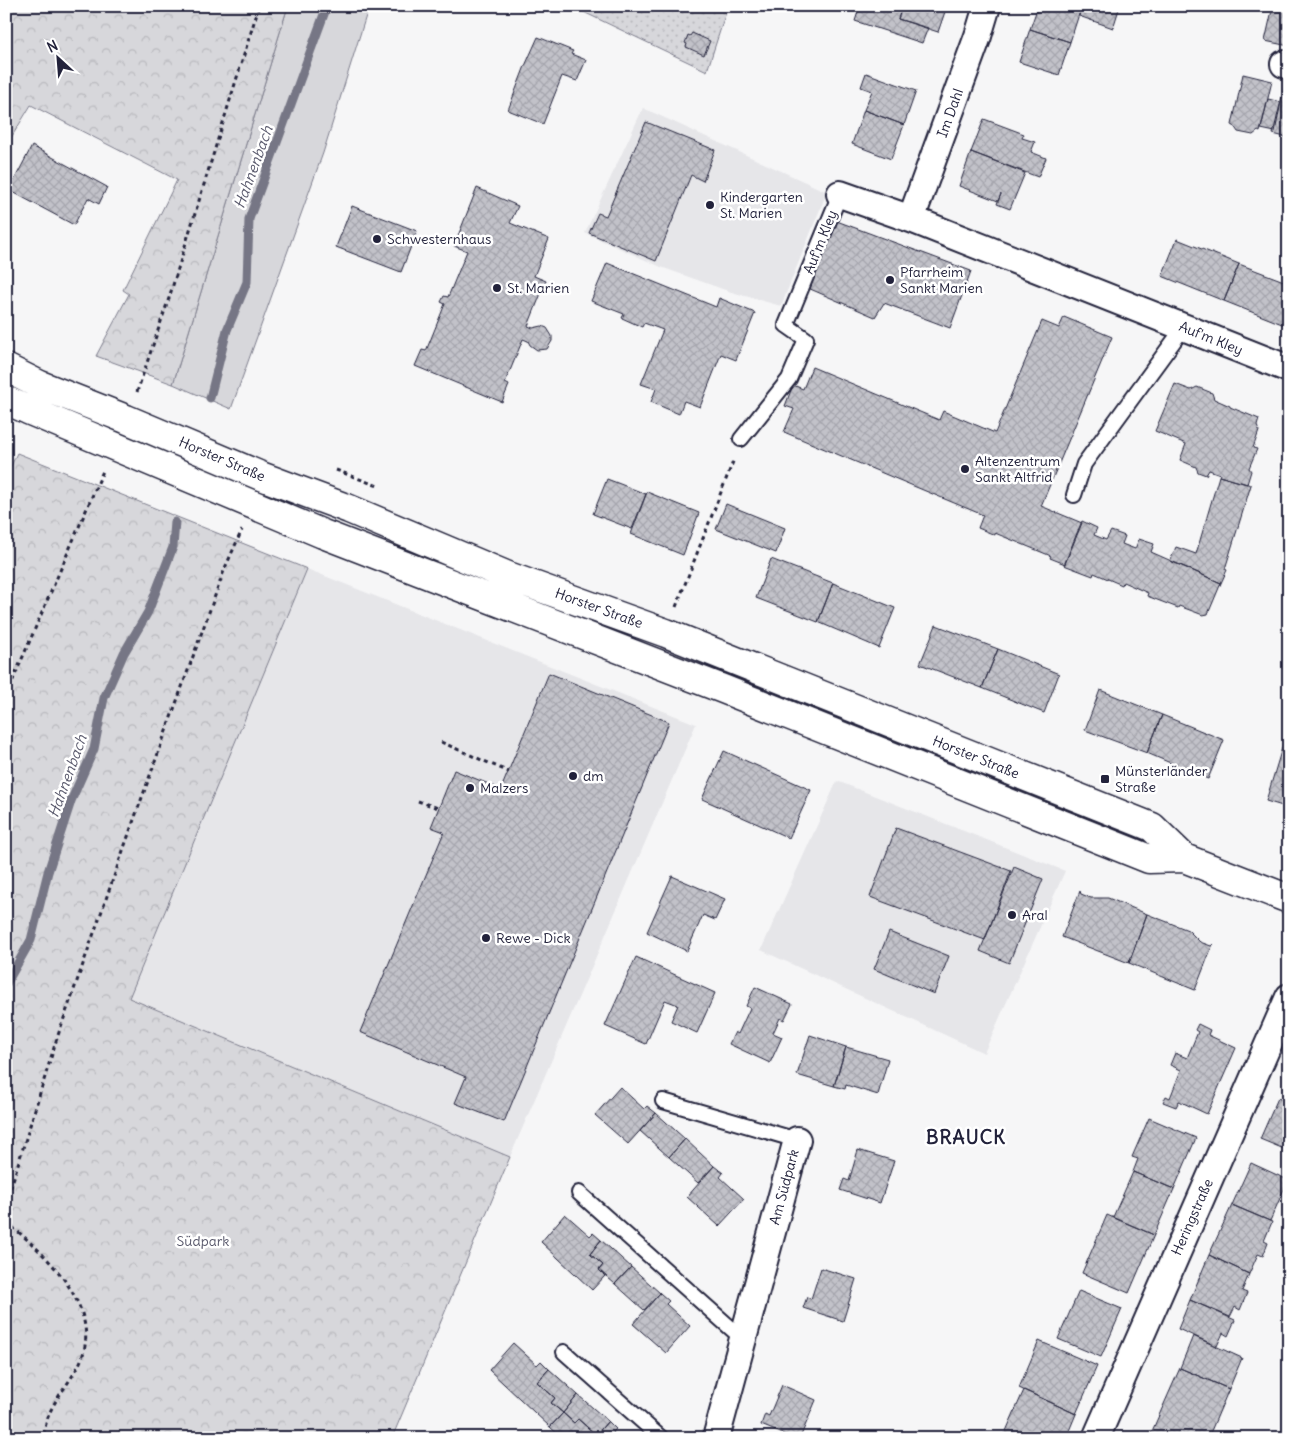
<svg xmlns="http://www.w3.org/2000/svg" width="1295" height="1444" viewBox="0 0 1295 1444" font-family="Delius,sans-serif">
<defs>
<pattern id="park-crowns" width="20" height="18" patternUnits="userSpaceOnUse" patternTransform="scale(1.25)"><rect width="20" height="18" fill="#d7d7db"/><path d="M2 6a3 3 0 1 1 6 0M12 15a3 3 0 1 1 6 0" fill="none" stroke="#b8b8bd"/></pattern>
<pattern id="garden-dots" width="8" height="8" patternUnits="userSpaceOnUse" patternTransform="scale(1.25)"><rect width="8" height="8" fill="#d7d7db"/><path d="M2 2h.1M6 6h.1" fill="none" stroke="#b8b8bd" stroke-width="1.8" stroke-linecap="round"/></pattern>
<pattern id="building-cross-hatch" width="8" height="8" patternUnits="userSpaceOnUse" patternTransform="scale(1.25)"><rect width="8" height="8" fill="#c2c2c9"/><path d="M0 0l8 8M0 8l8-8" fill="none" stroke="#a6a6ae"/></pattern>
</defs>
<rect width="100%" height="100%" fill="#f6f6f7"/>
<filter id="ink" filterUnits="userSpaceOnUse"><feTurbulence type="fractalNoise" baseFrequency=".02" numOctaves="2"/><feDisplacementMap in="SourceGraphic" scale="10" xChannelSelector="R" yChannelSelector="G"/><feConvolveMatrix kernelMatrix="1 2 1 2 8 2 1 2 1" color-interpolation-filters="sRGB"/></filter>
<g filter="url(#ink)">
<path fill="#e6e6e9" d="M 643,108 L 827,192 L 781,306 L 728,291 L 661,267 L 585,233 Z
M 307,569 L 696,724 L 510,1157 L 129,998 Z
M 837,781 L 1065,871 L 984,1053 L 761,950 Z"/>
<path fill="#d7d7db" stroke="#7c7c8b" d="M 288,6 L 369,6 L 323,153 L 231,409 L 173,384 Z"/>
<path fill="url(#park-crowns)" stroke="#7c7c8b" d="M 6,6 L 288,6 L 173,384 L 96,356 L 129,294 L 123,290 L 177,180 L 31,105 L 6,146 Z
M 17,453 L 307,569 L 129,998 L 510,1157 L 392,1438 L 6,1438 L 6,477 Z"/>
<path fill="url(#garden-dots)" stroke="#7c7c8b" d="M 571,6 L 728,6 L 707,71 Z"/>
<g fill="none" stroke-linecap="round" stroke-linejoin="round">
<path stroke="#767685" stroke-width="9" d="M 210,398 L 227,330 L 247,282 L 249,219 L 327,6
M 6,984 L 31,940 L 48,872 L 71,801 L 94,749 L 104,698 L 124,653 L 148,612 L 173,547 L 175,522"/>
</g>
<path fill="url(#building-cross-hatch)" stroke="#22223b" d="M 860,6 L 898,6 L 902,8 L 898,19 L 928,28 L 922,43 L 855,21 Z
M 902,6 L 947,6 L 938,32 L 898,19 Z
M 1038,6 L 1077,6 L 1081,8 L 1070,42 L 1030,29 Z
M 1077,6 L 1120,6 L 1113,28 L 1079,16 L 1081,8 Z
M 1273,6 L 1289,6 L 1289,46 L 1265,41 Z
M 1030,29 L 1070,42 L 1059,75 L 1019,62 Z
M 692,33 L 710,41 L 704,55 L 686,47 L 687,44 L 685,43 L 688,35 L 690,36 Z
M 538,37 L 573,51 L 571,54 L 586,60 L 577,81 L 562,76 L 543,124 L 508,110 L 525,66 Z
M 866,73 L 916,91 L 904,125 L 864,110 L 872,91 L 861,87 Z
M 1243,74 L 1272,81 L 1260,132 L 1258,131 L 1253,135 L 1238,132 L 1234,126 L 1232,125 Z
M 1285,84 L 1289,85 L 1289,138 L 1273,134 Z
M 1268,99 L 1281,102 L 1275,132 L 1261,129 Z
M 864,110 L 904,125 L 891,159 L 852,144 Z
M 984,119 L 1024,134 L 1022,138 L 1035,142 L 1031,152 L 1046,158 L 1038,177 L 971,152 Z
M 646,122 L 715,150 L 703,181 L 691,175 L 656,261 L 589,233 L 598,213 L 606,216 Z
M 32,146 L 107,187 L 99,204 L 88,198 L 74,225 L 9,190 Z
M 971,152 L 1025,173 L 1010,209 L 997,204 L 1001,194 L 998,201 L 959,186 Z
M 477,188 L 518,206 L 510,223 L 549,239 L 534,276 L 546,281 L 528,326 L 533,328 L 542,326 L 547,328 L 552,336 L 552,341 L 547,349 L 537,350 L 530,345 L 528,341 L 523,339 L 505,383 L 509,385 L 502,402 L 415,366 L 422,350 L 426,351 L 445,304 L 441,302 L 444,296 L 448,297 L 467,251 L 454,246 Z
M 352,206 L 417,231 L 401,272 L 336,247 Z
M 834,220 L 971,271 L 950,328 L 884,303 L 875,317 L 808,288 Z
M 1177,239 L 1239,264 L 1224,301 L 1162,276 Z
M 607,263 L 716,307 L 719,298 L 755,313 L 736,360 L 721,354 L 700,407 L 684,401 L 679,414 L 651,402 L 656,389 L 641,384 L 663,330 L 644,323 L 642,327 L 622,318 L 624,314 L 591,301 Z
M 1239,264 L 1289,283 L 1289,321 L 1287,326 L 1224,301 Z
M 1064,317 L 1112,337 L 1041,506 L 1082,523 L 1065,564 L 1050,558 L 1051,556 L 995,533 L 995,535 L 978,528 L 983,515 L 784,432 L 794,409 L 785,406 L 793,385 L 803,389 L 812,367 L 939,420 L 943,411 L 995,433 L 1042,321 L 1059,328 Z
M 1175,384 L 1191,390 L 1197,387 L 1212,393 L 1214,399 L 1230,406 L 1230,407 L 1259,419 L 1257,426 L 1259,431 L 1253,448 L 1257,449 L 1249,468 L 1251,471 L 1247,484 L 1219,476 L 1220,474 L 1209,470 L 1206,475 L 1198,472 L 1196,467 L 1180,460 L 1186,444 L 1155,431 Z
M 1219,476 L 1251,485 L 1225,569 L 1227,570 L 1221,583 L 1170,561 L 1176,547 L 1196,554 Z
M 607,479 L 646,494 L 632,529 L 593,514 Z
M 647,492 L 699,513 L 683,555 L 631,534 Z
M 726,504 L 785,528 L 776,553 L 716,529 Z
M 1082,521 L 1097,528 L 1094,535 L 1106,540 L 1111,531 L 1125,536 L 1122,544 L 1135,549 L 1139,539 L 1154,544 L 1151,552 L 1221,583 L 1208,614 L 1203,615 L 1179,606 L 1178,608 L 1147,596 L 1148,593 L 1123,582 L 1122,585 L 1094,573 L 1093,576 L 1064,565 Z
M 771,559 L 833,583 L 818,622 L 756,598 Z
M 833,583 L 895,608 L 879,648 L 818,622 Z
M 936,625 L 998,649 L 982,688 L 920,664 Z
M 998,649 L 1059,674 L 1044,713 L 982,688 Z
M 549,673 L 669,722 L 504,1122 L 455,1103 L 466,1077 L 360,1032 L 444,832 L 431,827 L 454,770 L 501,789 Z
M 1100,690 L 1162,715 L 1147,753 L 1085,730 Z
M 1162,715 L 1224,740 L 1208,779 L 1147,753 Z
M 1289,727 L 1289,749 L 1282,748 Z
M 1282,748 L 1289,749 L 1289,808 L 1266,801 Z
M 724,751 L 811,790 L 789,838 L 702,799 Z
M 896,828 L 1011,871 L 985,940 L 870,897 Z
M 1014,867 L 1043,879 L 1009,963 L 980,951 Z
M 672,876 L 725,899 L 715,920 L 703,915 L 687,951 L 647,932 Z
M 1080,891 L 1081,894 L 1091,898 L 1108,898 L 1147,914 L 1129,963 L 1062,937 Z
M 1147,914 L 1188,930 L 1200,942 L 1211,946 L 1213,944 L 1195,990 L 1129,963 Z
M 889,932 L 949,956 L 934,994 L 874,969 Z
M 636,957 L 715,993 L 697,1033 L 671,1021 L 678,1005 L 665,1000 L 646,1044 L 605,1026 Z
M 755,987 L 792,1004 L 784,1020 L 780,1018 L 773,1033 L 782,1037 L 770,1063 L 729,1044 L 735,1032 L 738,1034 L 750,1008 L 746,1006 Z
M 1198,1024 L 1210,1030 L 1208,1035 L 1236,1048 L 1207,1114 L 1179,1101 L 1176,1107 L 1163,1102 L 1166,1096 L 1170,1098 L 1181,1070 L 1170,1065 L 1175,1053 L 1187,1058 L 1198,1032 L 1195,1030 Z
M 810,1035 L 846,1047 L 834,1086 L 797,1075 Z
M 846,1047 L 888,1059 L 878,1095 L 846,1085 L 845,1089 L 834,1086 Z
M 620,1087 L 644,1109 L 647,1106 L 656,1113 L 628,1144 L 595,1115 Z
M 1278,1098 L 1289,1103 L 1289,1151 L 1260,1139 Z
M 656,1113 L 685,1139 L 669,1157 L 640,1131 Z
M 1149,1118 L 1196,1138 L 1174,1189 L 1133,1172 L 1138,1159 L 1132,1157 Z
M 685,1139 L 714,1166 L 698,1183 L 669,1157 Z
M 858,1150 L 894,1161 L 880,1203 L 840,1190 L 844,1179 L 849,1181 Z
M 1251,1163 L 1288,1180 L 1270,1221 L 1232,1205 Z
M 714,1166 L 723,1173 L 720,1177 L 744,1199 L 719,1226 L 687,1197 Z
M 1133,1172 L 1174,1189 L 1154,1235 L 1113,1217 Z
M 1232,1205 L 1272,1222 L 1264,1241 L 1268,1243 L 1263,1256 L 1258,1254 L 1249,1274 L 1209,1255 Z
M 565,1214 L 590,1236 L 593,1233 L 601,1240 L 590,1254 L 603,1265 L 599,1270 L 605,1276 L 592,1290 L 541,1242 Z
M 1107,1215 L 1154,1235 L 1129,1293 L 1082,1273 Z
M 601,1240 L 631,1267 L 615,1284 L 599,1270 L 603,1265 L 590,1254 Z
M 1209,1255 L 1249,1274 L 1242,1291 L 1247,1293 L 1240,1310 L 1235,1307 L 1230,1317 L 1190,1300 Z
M 631,1267 L 660,1293 L 644,1310 L 615,1284 Z
M 821,1268 L 856,1279 L 843,1321 L 803,1308 L 807,1297 L 811,1299 Z
M 1079,1291 L 1122,1309 L 1101,1357 L 1058,1339 Z
M 660,1293 L 669,1301 L 666,1304 L 690,1326 L 666,1353 L 633,1324 Z
M 1190,1300 L 1235,1320 L 1228,1336 L 1223,1333 L 1217,1346 L 1178,1329 Z
M 1193,1336 L 1242,1358 L 1229,1389 L 1180,1368 Z
M 1039,1341 L 1097,1366 L 1076,1414 L 1019,1388 Z
M 513,1343 L 537,1365 L 541,1361 L 549,1369 L 537,1382 L 555,1398 L 551,1403 L 563,1413 L 550,1427 L 489,1370 Z
M 1180,1368 L 1229,1389 L 1208,1438 L 1149,1438 Z
M 549,1369 L 578,1395 L 563,1413 L 551,1403 L 555,1398 L 537,1382 Z
M 782,1385 L 816,1400 L 800,1438 L 793,1438 L 761,1425 L 765,1414 L 769,1416 Z
M 1024,1390 L 1076,1414 L 1066,1438 L 1003,1438 Z
M 578,1395 L 608,1421 L 596,1435 L 578,1419 L 574,1423 L 563,1413 Z
M 563,1413 L 574,1423 L 578,1419 L 596,1435 L 608,1421 L 616,1429 L 613,1432 L 619,1438 L 562,1438 L 550,1427 Z"/>
<g fill="none" stroke-linecap="round" stroke-linejoin="round">
<g stroke="#22223b" stroke-width="18">
<path id="service" d="M 741,439 L 789,379 L 806,339 L 786,325 L 840,194
M 1074,495 L 1084,464 L 1184,327
M 663,1101 L 797,1140
M 579,1193 L 743,1339
M 564,1352 L 661,1438"/>
</g>
<g stroke="#22223b" stroke-width="30">
<path id="minor" d="M 1284,64 L 1289,65
M 840,194 L 911,219 L 1289,369
M 911,219 L 978,36 L 987,6
M 716,1438 L 797,1140
M 1096,1438 L 1289,997"/>
</g>
<g stroke="#22223b" stroke-width="31">
<path id="secondary" d="M 6,368 L 40,385 L 126,419 L 261,476 L 349,509 L 508,576 L 666,633 L 1152,827 L 1184,858 L 1289,899
M 6,400 L 28,410 L 323,534 L 723,689 L 1149,859 L 1184,858"/>
</g>
<path stroke="#22223b" stroke-width="3" stroke-dasharray="4 4" stroke-linecap="butt" d="M 137,392 L 169,298 L 259,6
M 336,470 L 378,486
M 676,607 L 734,459
M 6,696 L 103,471
M 441,742 L 509,772
M 418,801 L 438,808
M 6,1203 L 57,1038 L 131,828 L 225,568 L 242,530
M 6,1222 C 47,1254 110,1314 76,1370 C 62,1394 45,1409 44,1438"/>
<use href="#service" stroke="#fff" stroke-width="14"/>
<use href="#minor" stroke="#fff" stroke-width="26"/>
<use href="#secondary" stroke="#fff" stroke-width="28"/>
</g>
</g>
<g fill="#22223b" stroke="#fff" stroke-width="2">
<circle cx="710" cy="205" r="5"/>
<circle cx="377" cy="239" r="5"/>
<circle cx="890" cy="280" r="5"/>
<circle cx="497" cy="288" r="5"/>
<circle cx="965" cy="469" r="5"/>
<circle cx="573" cy="776" r="5"/>
<rect x="1100" y="774" width="10" height="10" rx="2.5"/>
<circle cx="470" cy="788" r="5"/>
<circle cx="1012" cy="915" r="5"/>
<circle cx="486" cy="938" r="5"/>
</g>
<g text-anchor="middle" dominant-baseline="central" stroke-width="5" stroke-linejoin="round" paint-order="stroke">
<g font-size="14" fill="#22223b" stroke="#fff">
<text transform="translate(950 113) rotate(-70)">Im Dahl</text>
<text transform="translate(820 242) rotate(-68)">Auf'm Kley</text>
<text transform="translate(1211 338) rotate(22)">Auf'm Kley</text>
<text transform="translate(222 459) rotate(23)">Horster Straße</text>
<text transform="translate(599 608) rotate(20)">Horster Straße</text>
<text transform="translate(976 757) rotate(22)">Horster Straße</text>
<text transform="translate(784 1187) rotate(-75)">Am Südpark</text>
<text transform="translate(1192 1217) rotate(-66)">Heringstraße</text>
</g>
<g font-size="14" fill="#22223b" stroke="#fff" text-anchor="start">
<text x="720" y="197">Kindergarten<tspan x="720" dy="16">St. Marien</tspan></text>
<text x="387" y="239">Schwesternhaus</text>
<text x="900" y="272">Pfarrheim<tspan x="900" dy="16">Sankt Marien</tspan></text>
<text x="507" y="288">St. Marien</text>
<text x="975" y="461">Altenzentrum<tspan x="975" dy="16">Sankt Altfrid</tspan></text>
<text x="1115" y="771">Münsterländer<tspan x="1115" dy="16">Straße</tspan></text>
<text x="583" y="776">dm</text>
<text x="480" y="788">Malzers</text>
<text x="1022" y="915">Aral</text>
<text x="496" y="938">Rewe - Dick</text>
</g>
<g font-size="14" fill="#58586b" stroke="#fff">
<text x="203" y="1241">Südpark</text>
</g>
<g font-size="15" font-style="italic" fill="#5a5a6d" stroke="#fff">
<text transform="translate(253 167) rotate(-70)">Hahnenbach</text>
<text transform="translate(67 776) rotate(-70)">Hahnenbach</text>
</g>
<g font-size="19" font-weight="bold" letter-spacing="1" fill="#22223b" stroke="#fff">
<text x="966" y="1137">BRAUCK</text>
</g>
</g>
<rect width="1295" height="1444" fill="none" stroke="#fff" stroke-width="25"/>
<rect x="12" y="12" width="1270" height="1419" fill="none" stroke="#22223b" stroke-width="2" filter="url(#ink)"/>
<g transform="translate(58 58) rotate(334)" stroke="#ffffff" stroke-width="4" paint-order="stroke">
<path d="M0-4L9 19L0 12L-9 19Z" fill="#22223b"/>
<text y="-8" font-size="14" font-weight="bold" text-anchor="middle" fill="#22223b">N</text>
</g>
</svg>
